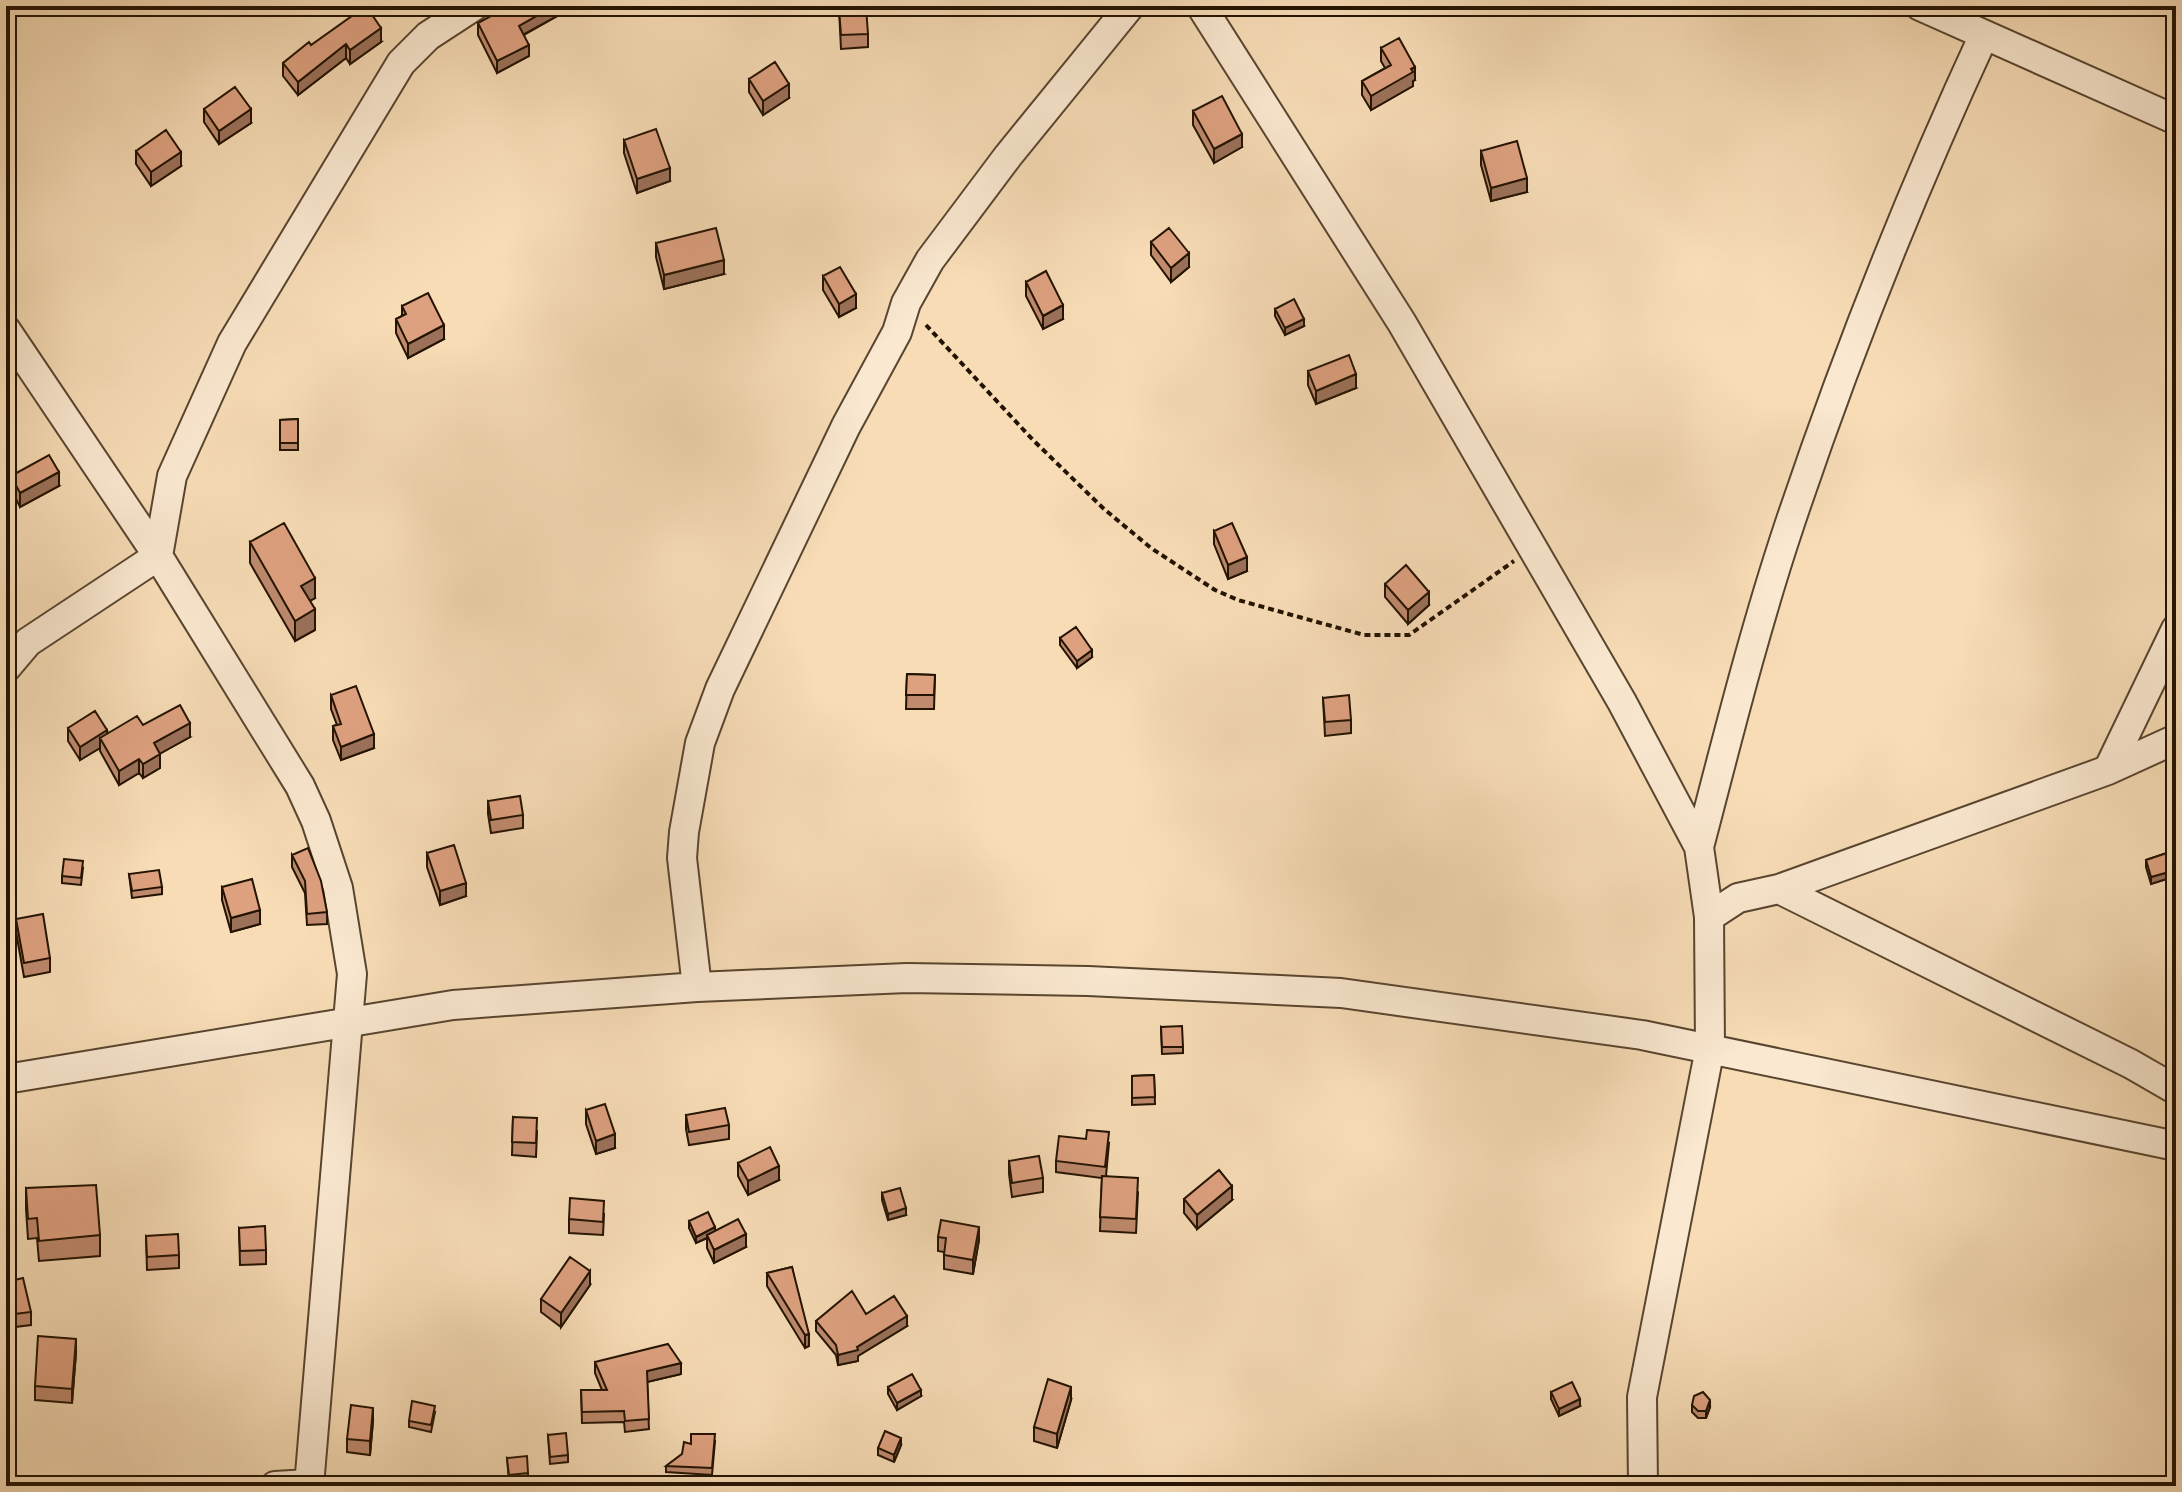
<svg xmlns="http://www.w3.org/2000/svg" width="2182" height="1492" viewBox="0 0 2182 1492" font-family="'IM FELL DW Pica',serif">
<rect width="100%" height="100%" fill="#f7dcb6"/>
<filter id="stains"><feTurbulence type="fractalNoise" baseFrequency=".0025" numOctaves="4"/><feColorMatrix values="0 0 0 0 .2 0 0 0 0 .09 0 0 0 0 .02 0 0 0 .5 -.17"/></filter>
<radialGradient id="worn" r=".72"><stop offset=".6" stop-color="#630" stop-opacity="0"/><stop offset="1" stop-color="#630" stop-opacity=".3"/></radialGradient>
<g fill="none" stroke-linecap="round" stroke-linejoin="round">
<g stroke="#58452f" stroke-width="32">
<path id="minor" d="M 1201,6 L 1402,323 L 1622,702 L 1699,847 L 1709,917 L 1710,1048 L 1642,1397 L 1643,1486
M 1920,6 L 2176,120
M 6,330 L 158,556 L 300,786 L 316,821 L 338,888 L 352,974 L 309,1486
M 6,668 L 28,642 L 158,556 L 172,476 L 232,343 L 401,63 L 428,36 L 474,6
M 2108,770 L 2176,629
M 1699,847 C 1727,740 1754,631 1789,526 C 1845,359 1910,195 1984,35
M 1779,889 L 2131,1064 L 2176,1090
M 1709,917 L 1738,898 L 1779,889 L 2108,770 L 2176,739
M 697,987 L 682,858 L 684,832 L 700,743 L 720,689 L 846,426 L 897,332 L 906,303 L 930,260 L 1008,156 L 1130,6
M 6,1079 L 453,1005 L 697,987 L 907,978 L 1088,981 L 1341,993 L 1642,1035 L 2176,1146
M 275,1486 L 309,1484"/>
</g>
<path stroke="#231302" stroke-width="4" stroke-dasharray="6 4" stroke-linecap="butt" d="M 926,325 L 1033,440 L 1104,509 L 1151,548 L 1215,590 L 1238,600 L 1364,635 L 1409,635 L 1514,561"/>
<use href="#minor" stroke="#fae8d0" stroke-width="28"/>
</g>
<path fill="#bf8a6e" stroke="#231302" stroke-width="2" d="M 561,6 L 561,14 L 524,35 L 529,56 L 497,73 L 478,35 L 478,23 Z
M 839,9 L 868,34 L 868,47 L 841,49 Z
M 381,42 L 350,64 L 346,58 L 298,95 L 283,76 L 283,63 L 311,45 Z
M 1381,48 L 1415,80 L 1413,81 L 1413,86 L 1371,110 L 1362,95 L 1362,81 L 1385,68 L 1381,61 Z
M 749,79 L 789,98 L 763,115 L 749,92 Z
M 204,109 L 251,123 L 219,144 L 204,122 Z
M 1193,111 L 1242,147 L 1214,163 L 1193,125 Z
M 624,140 L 670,181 L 637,193 L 624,153 Z
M 136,151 L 181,166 L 151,186 L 136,164 Z
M 1481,151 L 1527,192 L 1491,201 L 1481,165 Z
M 1151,242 L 1189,267 L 1171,282 L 1151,255 Z
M 656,243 L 724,274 L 664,289 L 656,257 Z
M 823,276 L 856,308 L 839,317 L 823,290 Z
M 1026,282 L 1063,319 L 1043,329 L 1026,296 Z
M 402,306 L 444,339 L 408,358 L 396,333 L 396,319 L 402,316 Z
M 1275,309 L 1304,326 L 1285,335 L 1275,316 Z
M 1308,371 L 1356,388 L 1316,404 L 1308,385 Z
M 298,419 L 298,450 L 280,450 L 280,420 Z
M 11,476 L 59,486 L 20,507 L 11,489 Z
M 1214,531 L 1247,571 L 1228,579 L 1214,544 Z
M 250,542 L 315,598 L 310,601 L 315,630 L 295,641 L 250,563 Z
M 1385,584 L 1429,605 L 1408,624 L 1385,597 Z
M 1060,638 L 1092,657 L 1077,668 L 1060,645 Z
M 907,674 L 935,675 L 934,709 L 906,709 Z
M 331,695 L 374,748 L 341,760 L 333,740 L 333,726 L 337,725 L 331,709 Z
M 1323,698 L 1351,720 L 1351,733 L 1325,736 Z
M 143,725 L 190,737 L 160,753 L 160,768 L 143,778 L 139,773 L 119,785 L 100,751 L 100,748 L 80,760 L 68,741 L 68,728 L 107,733 Z
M 488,801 L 523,815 L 523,828 L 491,833 L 488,814 Z
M 2176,850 L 2176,876 L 2151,884 L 2146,867 L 2146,860 Z
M 427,853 L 466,896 L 440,905 L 427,867 Z
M 292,855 L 327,912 L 327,924 L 307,925 L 305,893 L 292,867 Z
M 83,868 L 81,885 L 62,883 L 62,876 Z
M 129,874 L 162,887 L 162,894 L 132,898 Z
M 222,887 L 260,924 L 231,932 L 222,900 Z
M 16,919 L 50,958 L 50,972 L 24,977 L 16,932 Z
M 1161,1027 L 1183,1047 L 1183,1053 L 1162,1054 Z
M 1154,1075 L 1155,1104 L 1132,1105 L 1132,1076 Z
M 586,1110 L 615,1148 L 596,1154 L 586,1124 Z
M 686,1115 L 729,1125 L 729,1139 L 689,1145 L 686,1129 Z
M 513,1117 L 537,1131 L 536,1157 L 512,1155 Z
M 1109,1143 L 1106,1176 L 1138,1192 L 1136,1233 L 1100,1231 L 1102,1178 L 1056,1172 L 1056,1161 Z
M 1009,1161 L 1043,1178 L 1043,1192 L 1012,1197 L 1009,1174 Z
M 738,1163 L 779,1180 L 748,1195 L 738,1176 Z
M 26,1188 L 100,1235 L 100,1256 L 39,1261 L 37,1238 L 28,1239 L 26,1209 Z
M 882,1193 L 906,1215 L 888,1220 L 882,1200 Z
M 1184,1199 L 1232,1200 L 1197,1229 L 1184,1213 Z
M 604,1214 L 603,1235 L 569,1233 L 569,1219 Z
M 689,1221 L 715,1230 L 746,1247 L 714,1263 L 707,1248 L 707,1238 L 696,1243 L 689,1228 Z
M 239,1228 L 266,1250 L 266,1264 L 240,1265 Z
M 146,1236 L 179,1255 L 179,1268 L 147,1270 Z
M 938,1237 L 979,1240 L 973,1274 L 944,1269 L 944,1252 L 938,1251 Z
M 792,1267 L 809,1346 L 805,1348 L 767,1286 L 767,1273 Z
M 6,1282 L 31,1312 L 31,1325 L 6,1328 Z
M 590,1285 L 561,1327 L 541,1312 L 541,1299 Z
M 866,1314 L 907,1326 L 858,1356 L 858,1361 L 838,1365 L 836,1355 L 816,1331 L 816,1321 Z
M 76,1353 L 72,1403 L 35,1400 L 35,1386 Z
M 595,1362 L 681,1374 L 647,1382 L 649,1429 L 625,1432 L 624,1422 L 582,1423 L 581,1390 L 602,1390 L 595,1373 Z
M 888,1387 L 921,1396 L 897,1410 L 888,1394 Z
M 1551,1392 L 1580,1406 L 1559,1416 L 1551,1399 Z
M 1071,1400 L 1057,1448 L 1034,1441 L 1034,1427 Z
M 1692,1405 L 1710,1407 L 1706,1418 L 1698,1418 L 1692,1412 Z
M 435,1412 L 431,1432 L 409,1427 L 409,1421 Z
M 373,1421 L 370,1455 L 347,1452 L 347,1439 Z
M 548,1435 L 568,1455 L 568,1462 L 550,1464 Z
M 715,1441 L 712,1475 L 666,1472 L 666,1466 L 682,1454 L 691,1444 Z
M 901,1445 L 894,1462 L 878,1455 L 878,1448 Z
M 507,1458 L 528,1473 L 528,1480 L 509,1482 Z"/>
<path fill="#9b715a" stroke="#231302" stroke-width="2" d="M 554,6 L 561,6 L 561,14 L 519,37 L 519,26 Z
M 381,28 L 381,42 L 350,64 L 350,50 Z
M 346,44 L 346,58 L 298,95 L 298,82 Z
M 529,45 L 529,56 L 497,73 L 497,61 Z
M 1415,67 L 1415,80 L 1413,81 L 1413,86 L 1371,110 L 1371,96 Z
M 789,84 L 789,98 L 763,115 L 763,101 Z
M 251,109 L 251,123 L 219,144 L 219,131 Z
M 1242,134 L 1242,147 L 1214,163 L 1214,149 Z
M 181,152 L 181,166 L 151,186 L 151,172 Z
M 670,168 L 670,181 L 637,193 L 637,179 Z
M 1527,178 L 1527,192 L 1491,201 L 1491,188 Z
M 1189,253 L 1189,267 L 1171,282 L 1171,268 Z
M 724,260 L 724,274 L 664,289 L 664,275 Z
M 856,294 L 856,308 L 839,317 L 839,304 Z
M 1063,305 L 1063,319 L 1043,329 L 1043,316 Z
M 1304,319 L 1304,326 L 1285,335 L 1285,328 Z
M 444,325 L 444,339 L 408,358 L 408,344 Z
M 1356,374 L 1356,388 L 1316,404 L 1316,391 Z
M 59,472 L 59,486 L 20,507 L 20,493 Z
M 1247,557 L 1247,571 L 1228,579 L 1228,565 Z
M 315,578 L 315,598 L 301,606 L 301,586 Z
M 1429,592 L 1429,605 L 1408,624 L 1408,610 Z
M 315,609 L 315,630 L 295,641 L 295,621 Z
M 1092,650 L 1092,657 L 1077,668 L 1077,661 Z
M 190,723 L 190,737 L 154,757 L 154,743 Z
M 107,730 L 107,743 L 100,738 L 100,748 L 80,760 L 80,747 Z
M 374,734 L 374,748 L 341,760 L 341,747 Z
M 160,754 L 160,768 L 143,778 L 143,764 Z
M 139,759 L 139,773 L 119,785 L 119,771 Z
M 2176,870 L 2176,876 L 2151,884 L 2151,877 Z
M 466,883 L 466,896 L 440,905 L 440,891 Z
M 260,910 L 260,924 L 231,932 L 231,918 Z
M 615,1134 L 615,1148 L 596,1154 L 596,1141 Z
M 779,1166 L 779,1180 L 748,1195 L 748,1181 Z
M 1232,1186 L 1232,1200 L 1197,1229 L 1197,1215 Z
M 906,1208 L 906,1215 L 888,1220 L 888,1214 Z
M 715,1227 L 715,1234 L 707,1235 L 707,1238 L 696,1243 L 696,1237 Z
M 979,1227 L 979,1240 L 973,1274 L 973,1260 Z
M 746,1234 L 746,1247 L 714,1263 L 714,1250 Z
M 590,1271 L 590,1285 L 561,1327 L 561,1313 Z
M 907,1316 L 907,1326 L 858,1356 L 858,1361 L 838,1365 L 838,1355 L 857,1347 Z
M 809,1334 L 809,1346 L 805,1348 L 805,1335 Z
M 76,1339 L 76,1353 L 72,1403 L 72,1389 Z
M 681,1363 L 681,1374 L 647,1382 L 647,1371 Z
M 1071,1387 L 1071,1400 L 1057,1448 L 1057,1434 Z
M 921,1390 L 921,1396 L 897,1410 L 897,1403 Z
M 1580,1399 L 1580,1406 L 1559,1416 L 1559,1409 Z
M 1710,1400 L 1710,1407 L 1706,1418 L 1706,1411 Z
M 373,1408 L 373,1421 L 370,1455 L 370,1441 Z
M 901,1438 L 901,1445 L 894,1462 L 894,1455 Z"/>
<path fill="#dea180" stroke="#231302" stroke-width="2" d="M 366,6 L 381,28 L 350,50 L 346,44 L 298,82 L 283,63 L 309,42 L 311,45 Z
M 509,6 L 554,6 L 519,26 L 529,45 L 497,61 L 478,23 Z
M 866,7 L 868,34 L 841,35 L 839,9 Z
M 1399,38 L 1415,67 L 1411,69 L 1413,72 L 1371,96 L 1362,81 L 1391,65 L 1381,48 Z
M 775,62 L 789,84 L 763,101 L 749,79 Z
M 235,87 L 251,109 L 219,131 L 204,109 Z
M 1222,96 L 1242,134 L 1214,149 L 1193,111 Z
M 656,129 L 670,168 L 637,179 L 624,140 Z
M 166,130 L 181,152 L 151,172 L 136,151 Z
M 1517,141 L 1527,178 L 1491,188 L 1481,151 Z
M 716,228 L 724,260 L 664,275 L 656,243 Z
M 1169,228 L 1189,253 L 1171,268 L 1151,242 Z
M 840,267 L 856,294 L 839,304 L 823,276 Z
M 1046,271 L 1063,305 L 1043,316 L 1026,282 Z
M 428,293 L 444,325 L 408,344 L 396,319 L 406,314 L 402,306 Z
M 1294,299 L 1304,319 L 1285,328 L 1275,309 Z
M 1349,355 L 1356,374 L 1316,391 L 1308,371 Z
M 298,419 L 298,443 L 280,443 L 280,420 Z
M 49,455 L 59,472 L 20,493 L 11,476 Z
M 284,523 L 315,578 L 301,586 L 315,609 L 295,621 L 250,542 Z
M 1232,523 L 1247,557 L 1228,565 L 1214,531 Z
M 1406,565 L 1429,592 L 1408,610 L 1385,584 Z
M 1076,627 L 1092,650 L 1077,661 L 1060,638 Z
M 907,674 L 935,675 L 934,695 L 906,695 Z
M 356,686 L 374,734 L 341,747 L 333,726 L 341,724 L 331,695 Z
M 1349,695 L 1351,720 L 1325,722 L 1323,698 Z
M 180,705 L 190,723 L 154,743 L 160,754 L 143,764 L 139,759 L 119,771 L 100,738 L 137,716 L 143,725 Z
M 95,711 L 107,730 L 80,747 L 68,728 Z
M 520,796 L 523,815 L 491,820 L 488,801 Z
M 454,845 L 466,883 L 440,891 L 427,853 Z
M 308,848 L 321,881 L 327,912 L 307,914 L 305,881 L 292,855 Z
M 2176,850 L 2176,870 L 2151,877 L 2146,860 Z
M 64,859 L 83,861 L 81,878 L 62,876 Z
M 159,870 L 162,887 L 132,891 L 129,874 Z
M 252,879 L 260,910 L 231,918 L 222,887 Z
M 43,914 L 50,958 L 24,963 L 16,919 Z
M 1182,1026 L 1183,1047 L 1162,1047 L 1161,1027 Z
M 1154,1075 L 1155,1097 L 1132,1098 L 1132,1076 Z
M 605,1104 L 615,1134 L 596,1141 L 586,1110 Z
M 725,1108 L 729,1125 L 689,1132 L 686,1115 Z
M 513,1117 L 537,1118 L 536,1143 L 512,1142 Z
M 1087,1130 L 1109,1132 L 1105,1167 L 1056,1161 L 1059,1136 L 1086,1139 Z
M 770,1147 L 779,1166 L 748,1181 L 738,1163 Z
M 1039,1156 L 1043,1178 L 1012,1183 L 1009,1161 Z
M 1219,1170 L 1232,1186 L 1197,1215 L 1184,1199 Z
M 1102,1176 L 1138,1178 L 1136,1219 L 1100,1217 Z
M 96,1185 L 100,1235 L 39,1241 L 37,1218 L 28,1219 L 26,1188 Z
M 900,1188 L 906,1208 L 888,1214 L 882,1193 Z
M 570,1198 L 604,1201 L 603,1222 L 569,1219 Z
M 708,1212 L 715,1227 L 696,1237 L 689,1221 Z
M 738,1219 L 746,1234 L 714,1250 L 707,1235 Z
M 941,1220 L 979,1227 L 973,1260 L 944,1255 L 946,1238 L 938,1237 Z
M 265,1226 L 266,1250 L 240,1251 L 239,1228 Z
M 178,1234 L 179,1255 L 147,1257 L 146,1236 Z
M 570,1257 L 590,1271 L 561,1313 L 541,1299 Z
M 792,1267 L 809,1334 L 805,1335 L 767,1273 Z
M 23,1278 L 31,1312 L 6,1315 L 6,1282 Z
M 852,1291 L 866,1314 L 894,1296 L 907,1316 L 857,1347 L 858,1350 L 838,1355 L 836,1345 L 816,1321 Z
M 38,1336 L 76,1339 L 72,1389 L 35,1386 Z
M 668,1344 L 681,1363 L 647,1371 L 649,1419 L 625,1421 L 624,1411 L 582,1412 L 581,1390 L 607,1390 L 595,1362 Z
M 912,1374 L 921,1390 L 897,1403 L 888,1387 Z
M 1048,1379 L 1071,1387 L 1057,1434 L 1034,1427 Z
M 1572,1382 L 1580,1399 L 1559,1409 L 1551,1392 Z
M 1703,1392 L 1710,1400 L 1706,1411 L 1698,1411 L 1692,1405 L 1694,1396 Z
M 412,1401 L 435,1406 L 431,1425 L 409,1421 Z
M 351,1405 L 373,1408 L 370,1441 L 347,1439 Z
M 885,1431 L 901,1438 L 894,1455 L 878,1448 Z
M 566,1433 L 568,1455 L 550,1457 L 548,1435 Z
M 691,1434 L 715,1434 L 712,1468 L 666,1466 L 682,1454 L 684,1442 L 691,1444 Z
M 527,1456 L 528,1473 L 509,1475 L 507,1458 Z
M 662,1478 L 668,1486 L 657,1486 Z"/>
<rect width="2182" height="1492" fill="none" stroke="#f7dcb6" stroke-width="32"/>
<rect x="8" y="8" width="2166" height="1476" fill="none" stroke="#231302" stroke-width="4"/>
<rect x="16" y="16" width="2150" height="1460" fill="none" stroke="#231302" stroke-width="2"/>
<rect width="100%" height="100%" filter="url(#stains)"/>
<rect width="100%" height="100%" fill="url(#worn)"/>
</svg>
